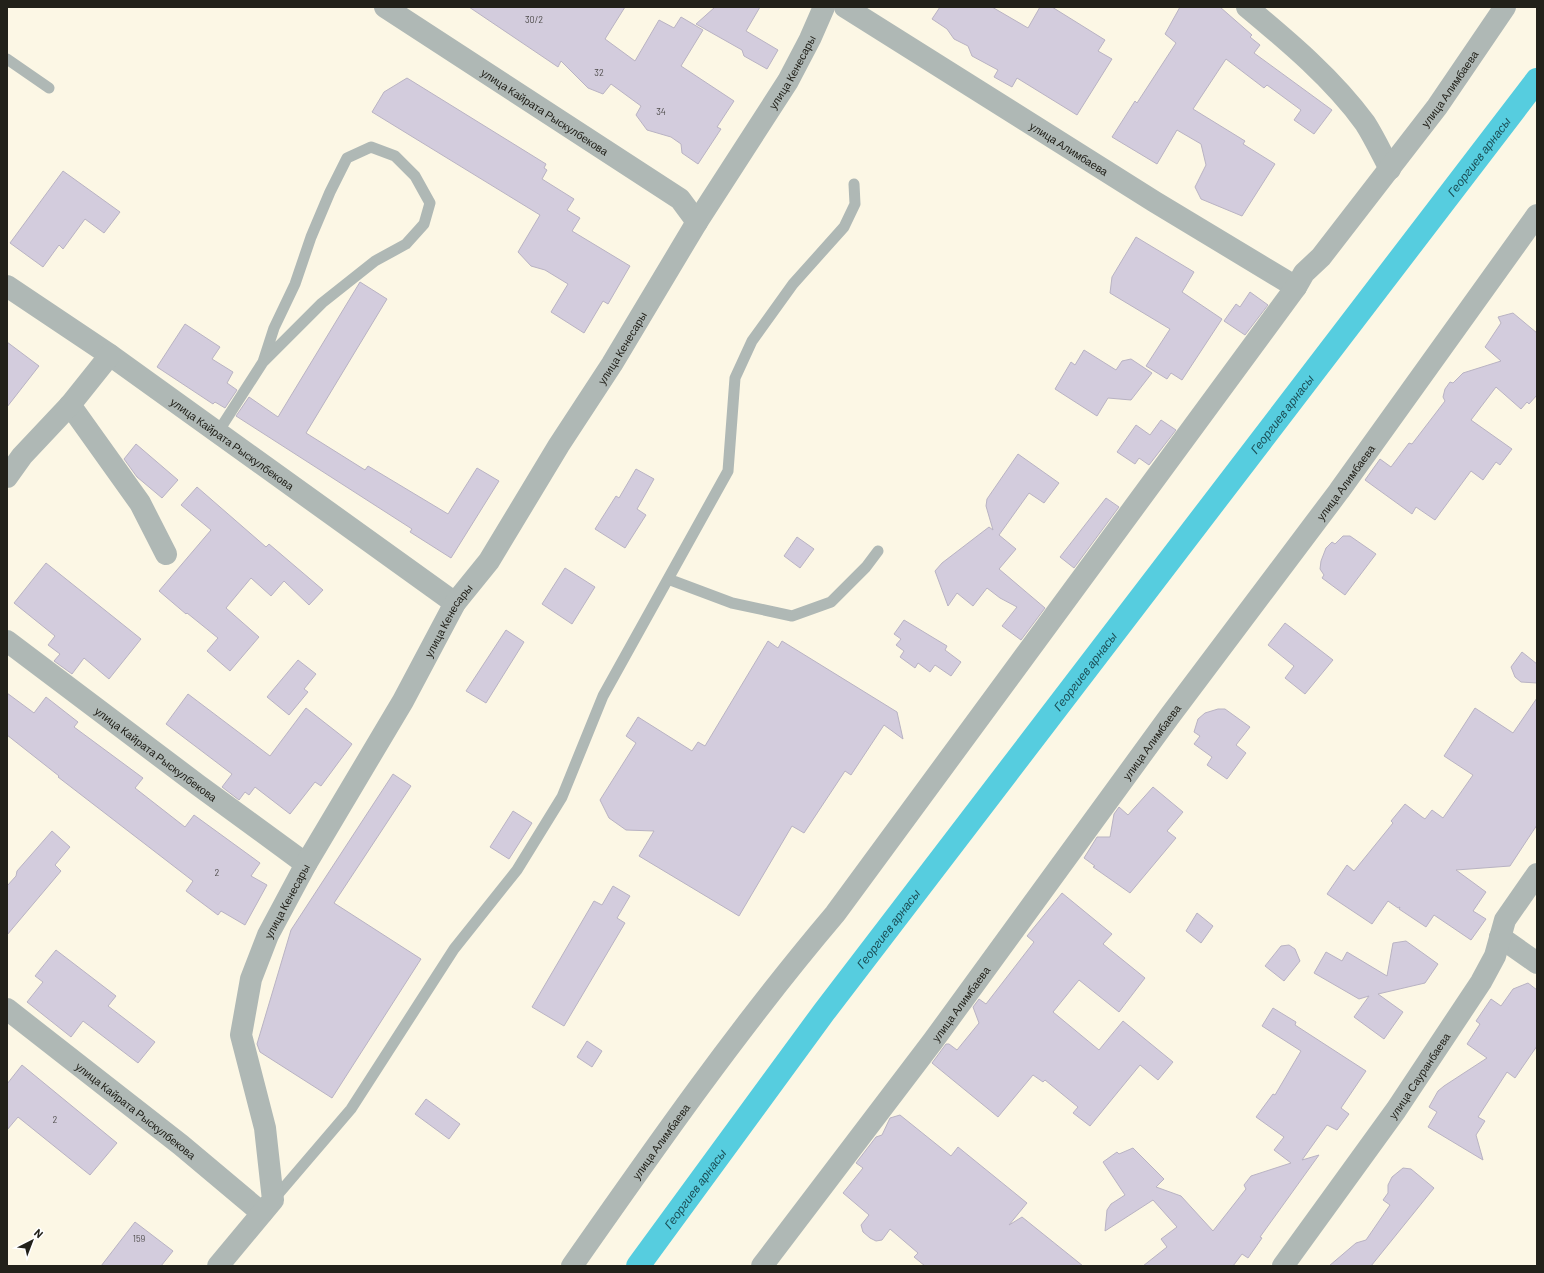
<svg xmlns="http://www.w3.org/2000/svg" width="1544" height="1273" viewBox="0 0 1544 1273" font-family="Barlow,sans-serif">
<rect width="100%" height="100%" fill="#fcf7e5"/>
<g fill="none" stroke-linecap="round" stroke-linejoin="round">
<path stroke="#56cddf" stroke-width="24" id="s1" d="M 638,1266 L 824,1012 L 1537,80"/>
</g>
<path fill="#d3ccdd" stroke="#b9b3c3" d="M 469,7 L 625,7 L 605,39 L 635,61 L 659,20 L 674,28 L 681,17 L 703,30 L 681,66 L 734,101 L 717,127 L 721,129 L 698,164 L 682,153 L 681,144 L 671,137 L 647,130 L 636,115 L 641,106 L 611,84 L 603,94 L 588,88 L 561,61 L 558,67 Z
M 715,7 L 760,7 L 746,31 L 778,50 L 767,69 L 744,56 L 742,50 L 696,24 Z
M 940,7 L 992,7 L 1028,28 L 1040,7 L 1052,7 L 1105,40 L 1098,51 L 1112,59 L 1077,115 L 1017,78 L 1012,87 L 994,77 L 998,70 L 972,56 L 968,46 L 954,39 L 947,29 L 932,19 Z
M 1180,7 L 1220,7 L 1252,35 L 1250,37 L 1260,45 L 1254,53 L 1332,110 L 1314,134 L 1294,120 L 1301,110 L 1267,85 L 1264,88 L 1226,59 L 1193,109 L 1245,141 L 1243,144 L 1275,164 L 1242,216 L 1201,199 L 1195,187 L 1206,165 L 1201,144 L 1177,130 L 1157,164 L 1112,137 L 1135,101 L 1137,103 L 1176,43 L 1165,34 Z
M 407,78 L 546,164 L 544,168 L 547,170 L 542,179 L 574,199 L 567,210 L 580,218 L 572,231 L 630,266 L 608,304 L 603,301 L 584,333 L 551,312 L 568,284 L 545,270 L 531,266 L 518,252 L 540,215 L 372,112 L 384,92 Z
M 63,171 L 120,212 L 104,233 L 85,219 L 63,249 L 59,245 L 43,267 L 10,243 Z
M 1136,237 L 1194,272 L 1182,292 L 1222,319 L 1182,380 L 1171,373 L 1167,379 L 1146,366 L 1170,329 L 1110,293 L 1112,277 Z
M 360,282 L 387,299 L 306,433 L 365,470 L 368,466 L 448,514 L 477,468 L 499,481 L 451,558 L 410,532 L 412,529 L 236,416 L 249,397 L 278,417 Z
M 1250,292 L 1268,305 L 1245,335 L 1224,321 L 1236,304 L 1240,307 Z
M 1513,313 L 1537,333 L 1537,395 L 1529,404 L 1527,402 L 1521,409 L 1496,387 L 1471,420 L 1512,449 L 1500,465 L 1496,462 L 1483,480 L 1471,471 L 1435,520 L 1416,507 L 1412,514 L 1365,480 L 1380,459 L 1391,467 L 1409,443 L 1412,444 L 1445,401 L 1443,397 L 1445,389 L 1450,382 L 1453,383 L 1463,373 L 1501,361 L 1485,347 L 1501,323 L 1498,317 Z
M 185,324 L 220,347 L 212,359 L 233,372 L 227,383 L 237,390 L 225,408 L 215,402 L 213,404 L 157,367 Z
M 7,342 L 39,366 L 7,407 Z
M 1084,350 L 1116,370 L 1122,361 L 1131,359 L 1152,373 L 1131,400 L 1108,398 L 1097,416 L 1055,389 L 1071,362 L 1075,365 Z
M 1161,420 L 1176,430 L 1149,465 L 1139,458 L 1135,464 L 1117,452 L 1136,425 L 1150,435 Z
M 136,444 L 178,480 L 162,498 L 137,477 L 124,459 Z
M 1018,454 L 1059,483 L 1044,503 L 1029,493 L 999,535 L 1016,549 L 999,569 L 1045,608 L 1021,640 L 1002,626 L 1017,607 L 1000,598 L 987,588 L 973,606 L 957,593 L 948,606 L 935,571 L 942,563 L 989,527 L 993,530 L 986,506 L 987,499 Z
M 636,469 L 654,479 L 637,509 L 646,515 L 625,548 L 595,529 L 616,496 L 619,498 Z
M 197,487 L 266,547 L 269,544 L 323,590 L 309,605 L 284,581 L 271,596 L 251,578 L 226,608 L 259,637 L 230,671 L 207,651 L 218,638 L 187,613 L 186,614 L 159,591 L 211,530 L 181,505 Z
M 1106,498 L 1119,507 L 1074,568 L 1060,557 Z
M 1343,536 L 1350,536 L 1376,554 L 1345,595 L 1322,578 L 1324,575 L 1320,569 L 1321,561 L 1326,548 L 1332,542 L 1335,544 Z
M 797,537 L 814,549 L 800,568 L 784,556 Z
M 46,563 L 141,639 L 109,679 L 84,658 L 72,674 L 54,661 L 60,654 L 48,645 L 55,636 L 14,603 Z
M 565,568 L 595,587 L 572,624 L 542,604 Z
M 904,620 L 947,646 L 945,650 L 961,662 L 951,676 L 935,665 L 930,672 L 918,663 L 915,668 L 900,657 L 904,651 L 896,645 L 901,639 L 894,634 Z
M 1285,623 L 1333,660 L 1305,694 L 1285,678 L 1294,666 L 1268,645 Z
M 506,630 L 524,642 L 486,703 L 466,691 Z
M 768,641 L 778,648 L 782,641 L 897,712 L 903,739 L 884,725 L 851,775 L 845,771 L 804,833 L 792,826 L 739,916 L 639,856 L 654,831 L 626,830 L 609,818 L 600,800 L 636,743 L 626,736 L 638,717 L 692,751 L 698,742 L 705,746 Z
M 1522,652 L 1537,664 L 1537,683 L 1521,682 L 1515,677 L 1511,667 Z
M 298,660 L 316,674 L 304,689 L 308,692 L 289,715 L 267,697 Z
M 7,693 L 34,713 L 46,697 L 78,722 L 74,727 L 143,778 L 135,788 L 185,827 L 194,815 L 260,863 L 251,876 L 267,885 L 245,925 L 221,911 L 218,915 L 186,891 L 193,881 L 58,777 L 59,776 L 7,735 Z
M 188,694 L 270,756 L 306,708 L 352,744 L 321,786 L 315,782 L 290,814 L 255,787 L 249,795 L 245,792 L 239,800 L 222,787 L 232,774 L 166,724 Z
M 1537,698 L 1537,825 L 1510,866 L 1456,870 L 1486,892 L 1473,911 L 1486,919 L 1471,940 L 1434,915 L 1426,927 L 1399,909 L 1400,907 L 1398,908 L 1388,901 L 1372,924 L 1327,894 L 1347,865 L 1354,871 L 1393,823 L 1391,821 L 1405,804 L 1422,817 L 1425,819 L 1432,810 L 1443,818 L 1473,775 L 1444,756 L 1475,708 L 1513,733 Z
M 1218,709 L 1225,709 L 1250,727 L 1236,745 L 1246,753 L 1227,779 L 1207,765 L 1212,757 L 1194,744 L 1200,736 L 1194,732 L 1198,719 L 1205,713 Z
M 393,774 L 411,786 L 334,903 L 421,959 L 332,1098 L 260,1052 L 257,1044 L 291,930 Z
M 1153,787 L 1183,812 L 1167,831 L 1176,838 L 1130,893 L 1093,867 L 1095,866 L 1084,858 L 1097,837 L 1110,837 L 1114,814 L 1119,807 L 1128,815 Z
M 513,811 L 532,823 L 509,859 L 490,847 Z
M 52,831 L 70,847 L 55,865 L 61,871 L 7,935 L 7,886 L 16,876 L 17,871 Z
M 613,886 L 630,896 L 617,918 L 625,923 L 564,1026 L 532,1007 L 594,901 L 602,905 Z
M 1062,893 L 1112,934 L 1103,944 L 1145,978 L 1119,1012 L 1079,980 L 1053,1012 L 1099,1050 L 1123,1021 L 1173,1062 L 1158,1080 L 1140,1065 L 1090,1126 L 1073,1113 L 1078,1107 L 1045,1080 L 1043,1082 L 1033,1075 L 998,1117 L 932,1063 L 946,1044 L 949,1044 L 957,1050 L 979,1023 L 973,1007 L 979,999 L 986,1004 L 1034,942 L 1027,936 Z
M 1197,913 L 1213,926 L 1201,943 L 1186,931 Z
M 1406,941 L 1438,964 L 1425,983 L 1378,994 L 1403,1012 L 1384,1039 L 1354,1017 L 1369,996 L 1359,999 L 1314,973 L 1326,952 L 1342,961 L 1347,952 L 1387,976 L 1393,943 Z
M 1289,945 L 1295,949 L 1300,961 L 1284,981 L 1265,966 L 1281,946 Z
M 56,950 L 116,996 L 108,1006 L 155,1042 L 138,1063 L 83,1021 L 71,1037 L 27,1002 L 43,982 L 35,976 Z
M 1528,983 L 1537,990 L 1537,1046 L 1515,1078 L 1507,1072 L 1478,1117 L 1485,1121 L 1476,1135 L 1483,1160 L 1428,1127 L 1437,1112 L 1429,1107 L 1438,1091 L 1444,1086 L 1487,1058 L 1467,1044 L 1480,1024 L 1476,1021 L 1491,999 L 1501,1006 L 1513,989 Z
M 1273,1008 L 1296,1022 L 1295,1025 L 1366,1071 L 1341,1108 L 1349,1114 L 1337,1130 L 1327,1125 L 1302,1160 L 1319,1155 L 1260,1237 L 1262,1238 L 1248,1258 L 1242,1254 L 1233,1266 L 1143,1266 L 1167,1247 L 1161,1239 L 1177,1227 L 1153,1200 L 1105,1231 L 1107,1210 L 1111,1204 L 1125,1195 L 1103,1162 L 1117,1152 L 1119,1154 L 1133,1148 L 1164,1179 L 1156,1187 L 1181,1196 L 1213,1231 L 1246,1189 L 1244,1185 L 1251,1176 L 1291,1163 L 1274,1150 L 1284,1137 L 1256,1117 L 1273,1094 L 1275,1095 L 1301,1051 L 1262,1026 Z
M 587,1041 L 602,1051 L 592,1067 L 577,1057 Z
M 22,1065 L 117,1143 L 90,1175 L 18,1117 L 7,1130 L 7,1084 Z
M 426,1099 L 460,1124 L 449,1139 L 415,1114 Z
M 900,1115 L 951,1156 L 958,1147 L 1027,1203 L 1009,1225 L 1022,1217 L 1083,1266 L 925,1266 L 914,1257 L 918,1253 L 890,1229 L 882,1240 L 876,1241 L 870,1238 L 863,1232 L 861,1225 L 869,1215 L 843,1193 L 863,1168 L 856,1163 L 876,1137 L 882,1135 L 890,1118 Z
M 1403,1168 L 1411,1169 L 1434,1188 L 1371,1266 L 1329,1266 L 1356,1243 L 1366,1240 L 1390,1205 L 1383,1200 L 1388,1193 L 1388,1185 L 1392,1177 Z
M 135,1222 L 173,1251 L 161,1266 L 101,1266 Z"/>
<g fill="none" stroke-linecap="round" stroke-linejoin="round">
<path stroke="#afb8b5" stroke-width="11" d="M 7,59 L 49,88
M 218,432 L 263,362 L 322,303 L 375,261 L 406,244 L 424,224 L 430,203 L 415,176 L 395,156 L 371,147 L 347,158 L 330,192 L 311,237 L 295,284 L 274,328 L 263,362
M 668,579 L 732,603 L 792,616 L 831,602 L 866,567 L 878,551
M 274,1199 L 351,1109 L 454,949 L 517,870 L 562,797 L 603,696 L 728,471 L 735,378 L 752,341 L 793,284 L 844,227 L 855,204 L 854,184"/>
<g stroke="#afb8b5" stroke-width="22">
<path id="s2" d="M 385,7 L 680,199 L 697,222"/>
<path id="s3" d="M 845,7 L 1155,202 L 1296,287"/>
<path d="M 1247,7 C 1289,42 1333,79 1365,123 C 1374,137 1382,154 1390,169"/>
<path id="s4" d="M 7,286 L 110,355 L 455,603"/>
<path d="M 70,405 L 140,503 L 166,554"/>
<path d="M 7,477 L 22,456 L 70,405 L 110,355"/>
<path id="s5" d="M 7,641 L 198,785 L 306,864"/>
<path d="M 1500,937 L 1537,963"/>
<path id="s6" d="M 7,1009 L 181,1145 L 262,1213"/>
<path id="s7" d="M 218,1266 L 273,1200 L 265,1128 L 241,1035 L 251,979 L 268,935 L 306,864 L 403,701 L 455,603 L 489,561 L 559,445 L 612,364 L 697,222 L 788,81 L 810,39 L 824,7"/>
<path id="s8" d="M 572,1266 C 656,1146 740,1026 835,914 L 1296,287 L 1304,273 L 1321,257 L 1437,107 L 1505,7"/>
<path id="s9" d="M 762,1266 L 933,1041 L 1169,717 L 1339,491 L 1537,215"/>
<path id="s10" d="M 1283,1266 L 1396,1110 L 1481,982 L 1495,956 L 1505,920 L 1537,874"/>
</g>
</g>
<g text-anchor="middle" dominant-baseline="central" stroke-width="4" stroke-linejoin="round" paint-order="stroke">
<g font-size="9" fill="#4e4c4b">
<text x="534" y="19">30/2</text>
<text x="599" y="72">32</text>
<text x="661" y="111">34</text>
<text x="217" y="872">2</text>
<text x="55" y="1119">2</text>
<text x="139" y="1238">159</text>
</g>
<g font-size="11" fill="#22211a" stroke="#fff">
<text stroke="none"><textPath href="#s7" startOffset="1369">улица Кенесары</textPath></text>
<text stroke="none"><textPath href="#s8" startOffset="1469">улица Алимбаева</textPath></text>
<text stroke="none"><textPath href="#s2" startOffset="191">улица Кайрата Рыскулбекова</textPath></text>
<text stroke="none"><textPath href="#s3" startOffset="265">улица Алимбаева</textPath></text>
<text stroke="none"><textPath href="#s7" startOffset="1045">улица Кенесары</textPath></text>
<text stroke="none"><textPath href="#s4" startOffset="275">улица Кайрата Рыскулбекова</textPath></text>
<text stroke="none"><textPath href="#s9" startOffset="977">улица Алимбаева</textPath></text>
<text stroke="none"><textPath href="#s7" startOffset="721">улица Кенесары</textPath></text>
<text stroke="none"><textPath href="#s9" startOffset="653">улица Алимбаева</textPath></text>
<text stroke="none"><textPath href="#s5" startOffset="187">улица Кайрата Рыскулбекова</textPath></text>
<text stroke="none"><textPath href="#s7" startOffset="397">улица Кенесары</textPath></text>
<text stroke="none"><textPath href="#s9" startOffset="329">улица Алимбаева</textPath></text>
<text stroke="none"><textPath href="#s10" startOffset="234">улица Сауранбаева</textPath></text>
<text stroke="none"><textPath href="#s6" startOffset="164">улица Кайрата Рыскулбекова</textPath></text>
<text stroke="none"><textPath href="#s8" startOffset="153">улица Алимбаева</textPath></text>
</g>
<g font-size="12" font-style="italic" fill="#1b4f57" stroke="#fff">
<text stroke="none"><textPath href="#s1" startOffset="1392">Георгиев арнасы</textPath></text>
<text stroke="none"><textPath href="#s1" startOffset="1068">Георгиев арнасы</textPath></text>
<text stroke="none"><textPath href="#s1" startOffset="744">Георгиев арнасы</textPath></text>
<text stroke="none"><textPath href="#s1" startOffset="420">Георгиев арнасы</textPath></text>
<text stroke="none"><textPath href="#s1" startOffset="96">Георгиев арнасы</textPath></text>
</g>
</g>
<rect width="1544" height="1273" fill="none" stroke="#22211a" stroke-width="16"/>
<g transform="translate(32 1241) rotate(42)" stroke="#ffffff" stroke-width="3" paint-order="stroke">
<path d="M0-3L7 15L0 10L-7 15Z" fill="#22211a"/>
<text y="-6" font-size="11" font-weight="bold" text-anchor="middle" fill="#22211a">N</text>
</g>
</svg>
